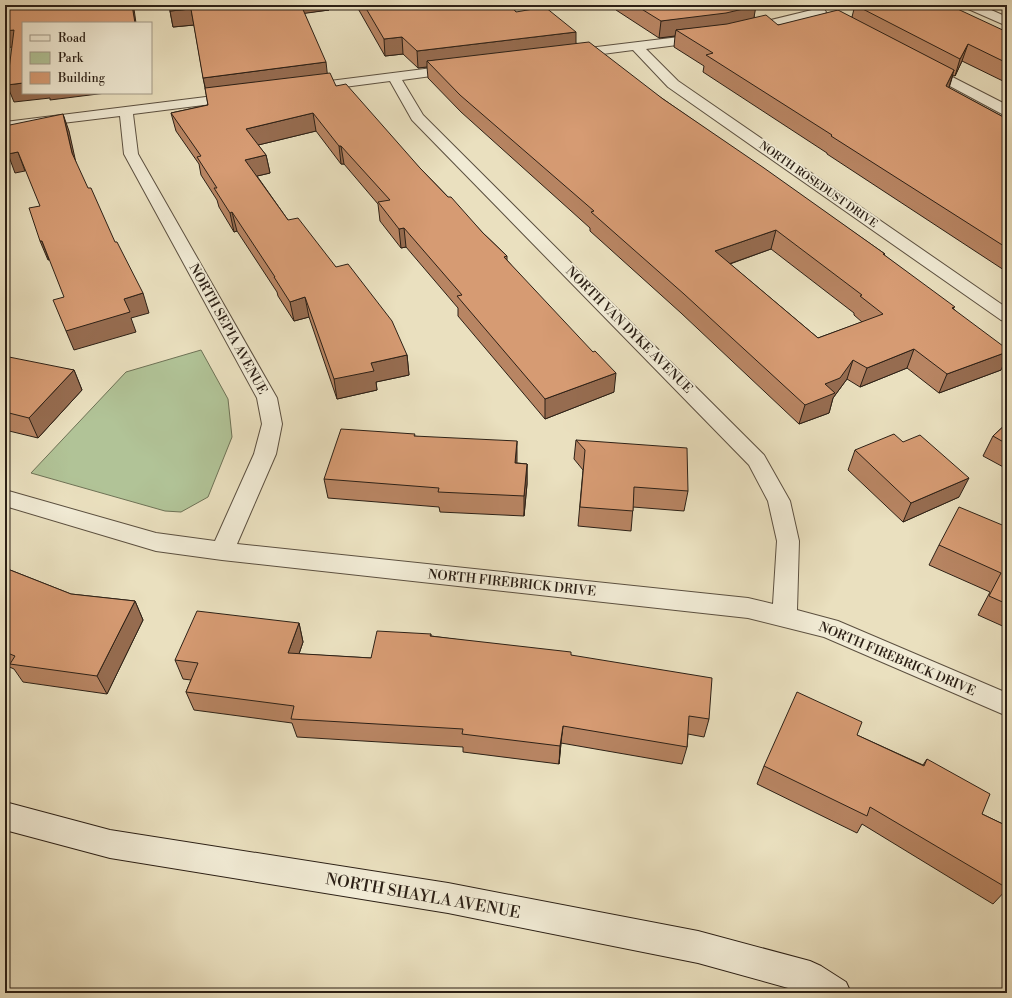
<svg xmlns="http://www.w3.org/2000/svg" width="1012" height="998" viewBox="0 0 1012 998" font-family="'Libre Bodoni',serif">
<rect width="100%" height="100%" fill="#eae0bf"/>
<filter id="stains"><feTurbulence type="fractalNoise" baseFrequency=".005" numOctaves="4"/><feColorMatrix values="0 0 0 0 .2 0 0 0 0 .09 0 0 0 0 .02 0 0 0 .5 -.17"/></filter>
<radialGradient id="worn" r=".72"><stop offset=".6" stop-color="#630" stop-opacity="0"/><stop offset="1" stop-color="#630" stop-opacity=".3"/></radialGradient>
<path fill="#b1c397" stroke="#6e7256" d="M 201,350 L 228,399 L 232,437 L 208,497 L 181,512 L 165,511 L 31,473 L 126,372 Z"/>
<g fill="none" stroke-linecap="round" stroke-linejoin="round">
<g stroke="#5c5040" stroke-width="2">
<path id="street" d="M 964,5 L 980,5 L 1007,17 L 1007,26 L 966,8 Z
M 820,8 L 824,9 L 826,12 L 824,15 L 746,34 L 742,33 L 740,30 L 742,27 Z
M 704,34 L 708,35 L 710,38 L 708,41 L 646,49 L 678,81 L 1007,308 L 1007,322 L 1001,320 L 668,87 L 633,50 L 572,58 L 567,57 L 566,54 L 567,51 L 572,50 Z
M 925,63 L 1007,105 L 1007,115 L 1002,114 L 920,70 L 918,67 L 920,64 Z
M 456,65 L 461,66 L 463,69 L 461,72 L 402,80 L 423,115 L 764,455 L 790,501 L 799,541 L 797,610 L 838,621 L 1007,693 L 1007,716 L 824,637 L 748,618 L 222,560 L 156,551 L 5,506 L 5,490 L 156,533 L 215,541 L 254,454 L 262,424 L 257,398 L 124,154 L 120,116 L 5,130 L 5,122 L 238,93 L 243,94 L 245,97 L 243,100 L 133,114 L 138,154 L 277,398 L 282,424 L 276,454 L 237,544 L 748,598 L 773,604 L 777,541 L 768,501 L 749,465 L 412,120 L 390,81 L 306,92 L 301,91 L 299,88 L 301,85 L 306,84 Z"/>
</g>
<g stroke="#2c2016" stroke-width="2">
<path id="secondary" d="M 5,802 L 110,830 L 448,883 L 698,931 L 810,961 L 821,966 L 846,982 L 851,993 L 806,993 L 698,963 L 448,913 L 110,858 L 5,830 Z"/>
</g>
<use href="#street" fill="#f1ebd5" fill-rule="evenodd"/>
<use href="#secondary" fill="#f1ebd5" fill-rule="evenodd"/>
</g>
<path fill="#b88563" stroke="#2c2016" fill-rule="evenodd" d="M 356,5 L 510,5 L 516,12 L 576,43 L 663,99 L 885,254 L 884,255 L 954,309 L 1001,370 L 939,393 L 907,368 L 860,387 L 847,379 L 833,398 L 829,413 L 799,424 L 681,313 L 590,231 L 590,228 L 461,112 L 428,78 L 427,67 L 418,68 L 403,54 L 385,56 ZM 771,249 L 854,313 L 854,315 L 862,322 L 818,338 L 730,264 Z
M 617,5 L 754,5 L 754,17 L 778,25 L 852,17 L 855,5 L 1007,32 L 1007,83 L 962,61 L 955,76 L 953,75 L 949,88 L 1007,119 L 1007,272 L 827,154 L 827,153 L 703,72 L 704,66 L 674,47 L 675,36 L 659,38 L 616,10 Z
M 329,10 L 304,13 L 327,74 L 336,86 L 420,168 L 483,233 L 507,256 L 507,260 L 614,392 L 545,419 L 458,316 L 458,308 L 406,247 L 401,248 L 380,221 L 378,204 L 344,164 L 341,164 L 316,131 L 258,145 L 266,155 L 270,173 L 257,176 L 288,220 L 336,267 L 407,355 L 409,375 L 376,382 L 377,390 L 337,399 L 309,317 L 294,321 L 278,296 L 277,292 L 237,231 L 234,232 L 219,207 L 217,200 L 201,175 L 199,164 L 176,131 L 171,113 L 208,105 L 194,25 L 173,27 L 170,11 Z
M 5,361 L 74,370 L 82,390 L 38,438 L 5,430 Z
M 1007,423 L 1007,469 L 983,456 L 993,436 Z
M 415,436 L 517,463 L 527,464 L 527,484 L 524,516 L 440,512 L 439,507 L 328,498 L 324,479 Z
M 576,440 L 688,491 L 684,511 L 633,507 L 631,531 L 578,526 L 583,470 L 574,459 Z
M 855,450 L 959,497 L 903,522 L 848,470 Z
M 1007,527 L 1007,628 L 978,615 L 990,592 L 929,565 L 939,545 Z
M 5,568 L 71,594 L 135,601 L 143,620 L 107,694 L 23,682 L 14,669 L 5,665 Z
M 299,623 L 303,642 L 299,654 L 371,658 L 431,634 L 431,636 L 571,655 L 709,719 L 704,737 L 688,734 L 687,747 L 682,764 L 561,743 L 559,764 L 463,752 L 463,747 L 297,737 L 292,723 L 194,710 L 186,692 L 191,680 L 183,679 L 175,660 Z
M 857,735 L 923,765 L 927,759 L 982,814 L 1007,826 L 1007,889 L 993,904 L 862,824 L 857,833 L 757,784 L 764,766 Z"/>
<path fill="#966c50" stroke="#2c2016" d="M 132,5 L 133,5 L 134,9 L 136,23 L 135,23 Z
M 298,5 L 329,5 L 329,10 L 300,14 Z
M 756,6 L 753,23 L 676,30 L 675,36 L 659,38 L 661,21 Z
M 191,9 L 194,25 L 173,27 L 170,11 Z
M 14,30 L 20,46 L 5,48 L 5,31 Z
M 576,32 L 576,48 L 427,61 L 427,67 L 418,68 L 417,51 Z
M 402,37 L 403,54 L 385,56 L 384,39 Z
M 968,44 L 962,61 L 955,76 L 960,59 Z
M 326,62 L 328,80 L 207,95 L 203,78 Z
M 954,70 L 949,87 L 940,104 L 946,86 Z
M 23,83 L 23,93 L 106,93 L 50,100 L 50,98 L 14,102 L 7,85 Z
M 313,113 L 316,131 L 250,147 L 246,129 Z
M 63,114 L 69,131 L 78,172 L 72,153 Z
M 339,146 L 341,146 L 344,164 L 341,164 Z
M 18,152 L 25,171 L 15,173 L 8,154 Z
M 266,155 L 270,173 L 249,178 L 245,160 Z
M 232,212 L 237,231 L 234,232 L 230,213 Z
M 404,228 L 406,247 L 401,248 L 399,229 Z
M 776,230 L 771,249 L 712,270 L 715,251 Z
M 40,241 L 42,241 L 49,260 L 48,260 Z
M 143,293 L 149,313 L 131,318 L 136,332 L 74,350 L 66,331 L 124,299 Z
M 305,297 L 309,317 L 294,321 L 290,302 Z
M 914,349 L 907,368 L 860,387 L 867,368 Z
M 1007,352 L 1007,357 L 1001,370 L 939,393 L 947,374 Z
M 407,355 L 409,375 L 376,382 L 377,390 L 337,399 L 334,379 L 371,363 Z
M 853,360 L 847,379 L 833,398 L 829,413 L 799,424 L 805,405 L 825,384 Z
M 74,370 L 82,390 L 38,438 L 29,418 Z
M 616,373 L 614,392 L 545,419 L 545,399 Z
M 517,441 L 517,461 L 515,483 L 515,463 Z
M 527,464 L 527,484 L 524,516 L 524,496 Z
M 969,478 L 959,497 L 903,522 L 911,503 Z
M 135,601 L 143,620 L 107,694 L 97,676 Z
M 299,623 L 303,642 L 293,671 L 288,653 Z
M 563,726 L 561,743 L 559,764 L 560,746 Z"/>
<path fill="#d69b73" stroke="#2c2016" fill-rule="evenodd" d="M 5,5 L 132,5 L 135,23 L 23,23 L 23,83 L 7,85 L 14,30 L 5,31 Z
M 168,5 L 301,5 L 326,62 L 203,78 L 191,9 L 170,11 Z
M 364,5 L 510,5 L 516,12 L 545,7 L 576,32 L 417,51 L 402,37 L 384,39 Z
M 635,5 L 754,5 L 756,6 L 726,13 L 661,21 Z
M 855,5 L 949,5 L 1007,32 L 1007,63 L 968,44 L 960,59 Z
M 838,10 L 954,70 L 946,86 L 1007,119 L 1007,248 L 831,136 L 832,135 L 706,55 L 713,53 L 676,30 L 727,24 L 766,15 L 778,25 Z
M 589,42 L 663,99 L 764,168 L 885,254 L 883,254 L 955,307 L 952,308 L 1007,349 L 1007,352 L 947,374 L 914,349 L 867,368 L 853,360 L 840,378 L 825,384 L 835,393 L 805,405 L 684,294 L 591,212 L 594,211 L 460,95 L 427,61 ZM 776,230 L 862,295 L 860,296 L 883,314 L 818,338 L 715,251 Z
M 330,73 L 336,86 L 346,84 L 420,168 L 448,197 L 451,197 L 483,233 L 507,256 L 504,257 L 593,352 L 595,351 L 616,373 L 545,399 L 457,296 L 462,295 L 404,228 L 399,229 L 378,202 L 390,200 L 341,146 L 339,146 L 313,113 L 246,129 L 266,155 L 245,160 L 288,220 L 298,218 L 336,267 L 348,264 L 392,321 L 407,355 L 371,363 L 374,371 L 334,379 L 305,297 L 290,302 L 274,277 L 275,277 L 232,212 L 230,213 L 214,188 L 217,188 L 197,157 L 201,156 L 171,113 L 208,105 L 205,88 Z
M 63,114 L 72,153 L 88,188 L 91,188 L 115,242 L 117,242 L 143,293 L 124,299 L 130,312 L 66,331 L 53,300 L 64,297 L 42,241 L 40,241 L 29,208 L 40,206 L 18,152 L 8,154 L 5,132 L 5,126 Z
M 9,357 L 74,370 L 29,418 L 5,412 L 5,361 Z
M 1007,423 L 1007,444 L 993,436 Z
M 341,429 L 415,434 L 414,436 L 517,441 L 515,463 L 527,464 L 524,496 L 438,492 L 439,488 L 324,479 Z
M 894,434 L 903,442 L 920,435 L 969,478 L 911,503 L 855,450 Z
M 576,440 L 687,448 L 688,491 L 634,487 L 633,511 L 580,507 L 585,450 Z
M 959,507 L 1007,527 L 1007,604 L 989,596 L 1001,573 L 939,545 Z
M 5,568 L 71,594 L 135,601 L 97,676 L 10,664 L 15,656 L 5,652 Z
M 197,611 L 299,623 L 288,653 L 371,658 L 377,631 L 431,634 L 430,636 L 571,652 L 571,655 L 712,678 L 709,719 L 689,716 L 687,747 L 563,726 L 560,746 L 462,734 L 463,729 L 291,719 L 294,706 L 186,692 L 198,663 L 175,660 Z
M 797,692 L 862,722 L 857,735 L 924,766 L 927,759 L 990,794 L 982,814 L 1007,826 L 1007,888 L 870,807 L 867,816 L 764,766 Z"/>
<g text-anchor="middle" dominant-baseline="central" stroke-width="4" stroke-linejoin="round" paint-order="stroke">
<g font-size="11" fill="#2c2016" stroke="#f1ebd5">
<text transform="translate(818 185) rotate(35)">NORTH ROSEDUST DRIVE</text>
</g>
<g font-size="13" fill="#2c2016" stroke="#f1ebd5">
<text transform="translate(228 329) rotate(61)">NORTH SEPIA AVENUE</text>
<text transform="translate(629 330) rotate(45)">NORTH VAN DYKE AVENUE</text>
<text transform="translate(512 583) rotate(6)">NORTH FIREBRICK DRIVE</text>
<text transform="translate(897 659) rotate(23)">NORTH FIREBRICK DRIVE</text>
</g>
<g font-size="16" fill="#2c2016" stroke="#f1ebd5">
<text transform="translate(423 896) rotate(10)">NORTH SHAYLA AVENUE</text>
</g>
</g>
<rect width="1012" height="998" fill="none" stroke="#eae0bf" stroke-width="20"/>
<rect x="6" y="6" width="1000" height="986" fill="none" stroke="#2c2016" stroke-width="2"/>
<rect x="10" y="10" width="992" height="978" fill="none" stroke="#2c2016"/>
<rect x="22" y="22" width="130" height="72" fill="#f1ebd5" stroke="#a29a89"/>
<rect x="30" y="35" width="20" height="6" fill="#f1ebd5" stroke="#a29a89"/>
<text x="58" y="42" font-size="12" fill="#2c2016">Road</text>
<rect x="30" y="52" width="20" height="12" fill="#b1c397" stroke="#a29a89"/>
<text x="58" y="62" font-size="12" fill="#2c2016">Park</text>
<rect x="30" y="72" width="20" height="12" fill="#d69b73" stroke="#a29a89"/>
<text x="58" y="82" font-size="12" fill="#2c2016">Building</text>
<rect width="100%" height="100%" filter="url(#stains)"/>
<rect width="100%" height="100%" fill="url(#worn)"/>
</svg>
